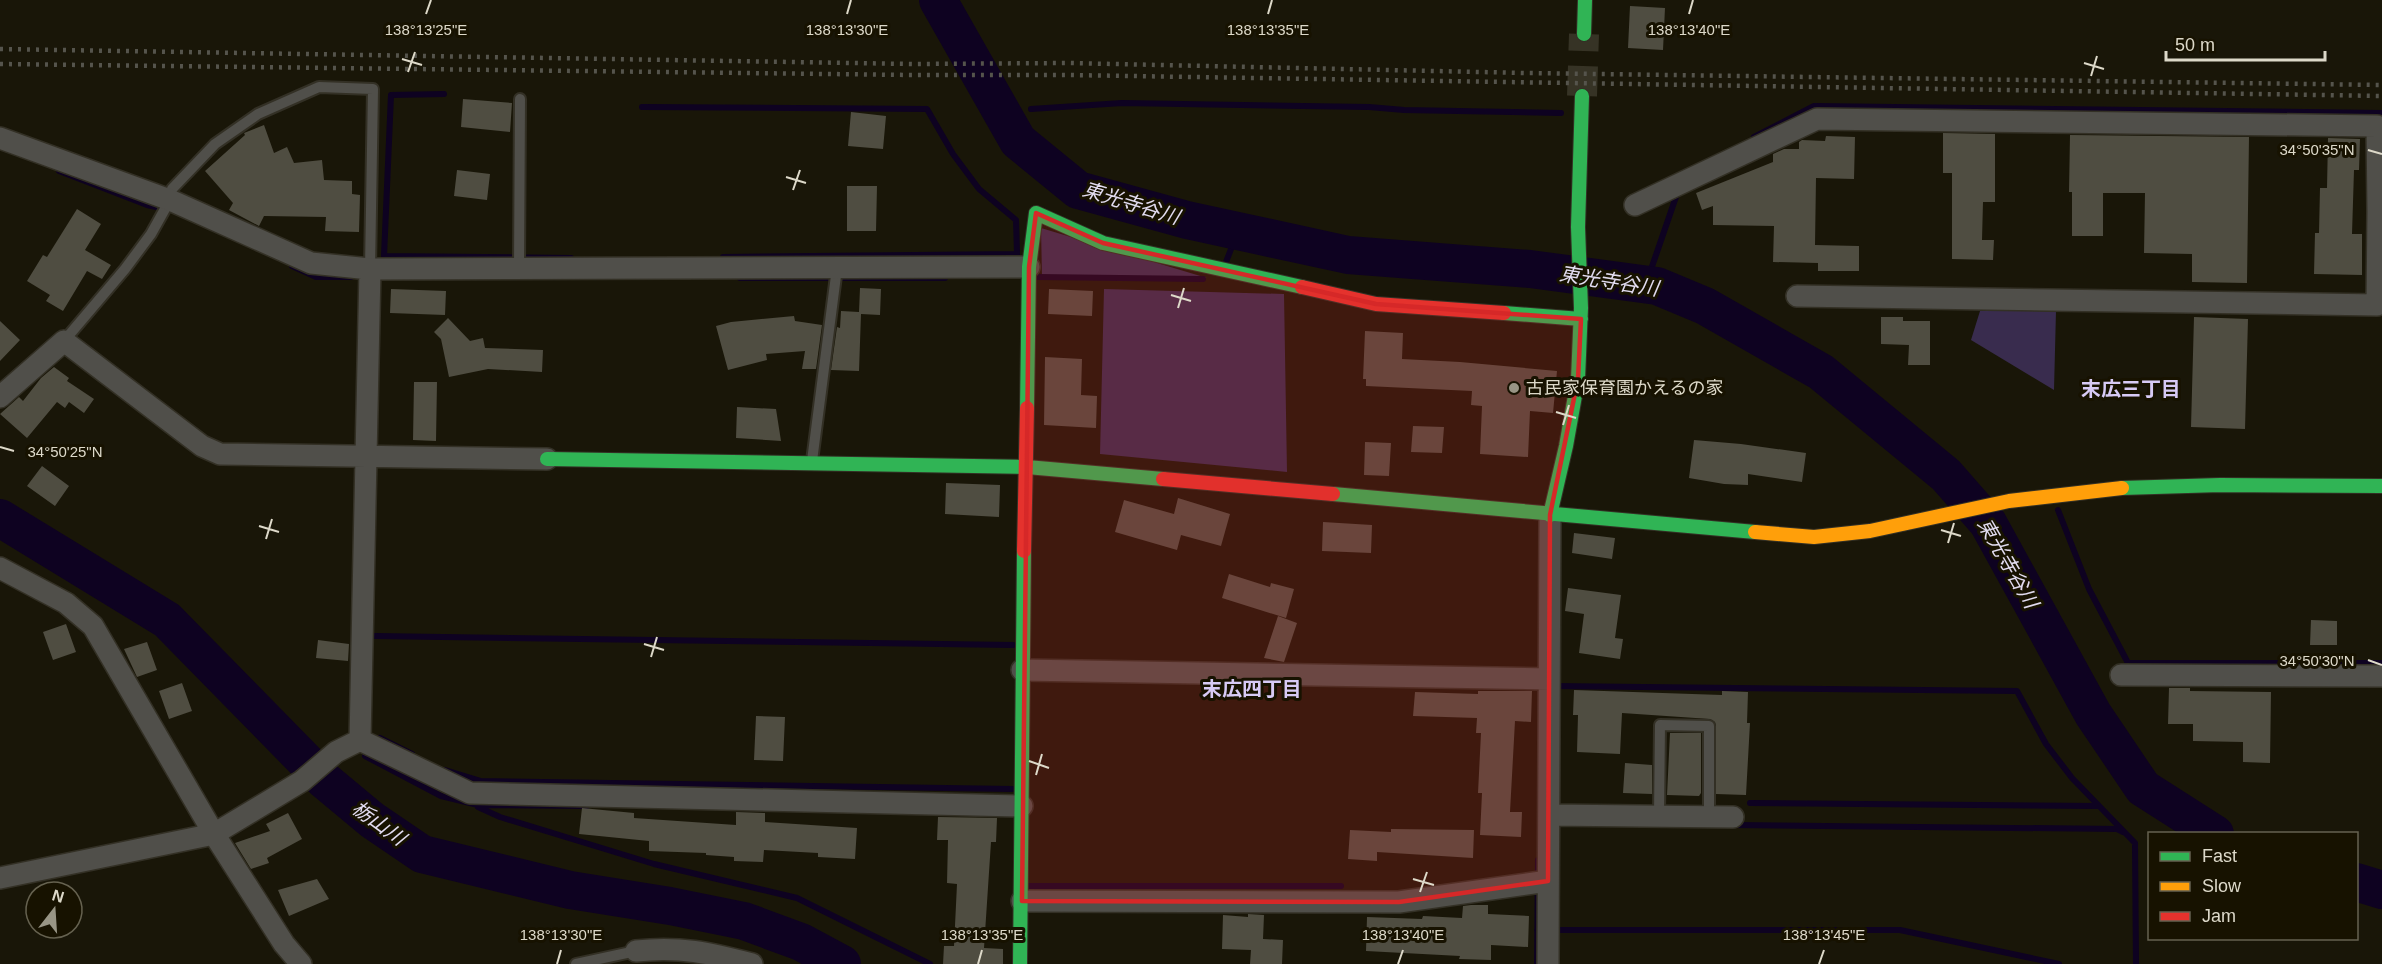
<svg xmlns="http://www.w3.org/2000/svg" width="2382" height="964" viewBox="0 0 2382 964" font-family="Arial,'Noto Sans JP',sans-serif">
<rect width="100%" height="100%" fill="#191608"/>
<path fill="#392c4e" d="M 1041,228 L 1207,278 L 1042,277 Z
M 1104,289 L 1284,294 L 1287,472 L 1100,454 Z
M 1980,311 L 2056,311 L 2054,390 L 1971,340 Z"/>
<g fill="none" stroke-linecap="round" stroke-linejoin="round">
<path stroke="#0e0221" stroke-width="6" d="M 444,94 L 391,95 L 384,256 L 571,258
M 642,107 L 927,109 L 953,154 L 979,189 L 1016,220 L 1017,253
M 1031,109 L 1122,103 L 1369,107 L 1404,110 L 1561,113
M 1754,137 L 1814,106 L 2382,113
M 59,171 L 147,205 L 165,209
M 723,257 L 1017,254
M 1226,262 L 1238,231
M 292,266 L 316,277 L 351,277
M 1037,277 L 1203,279
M 740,278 L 945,278
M 1646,284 L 1678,191
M 2058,510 L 2089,589 L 2128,663 L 2382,663
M 375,636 L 1013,645
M 1552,686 L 2017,691 L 2046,744 L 2072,778 L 2135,843 L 2136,964
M 380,738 L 412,754
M 365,756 L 441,796 L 478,805 L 587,806
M 445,770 L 481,781 L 1012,789
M 1750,803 L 2097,806
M 478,807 L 500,817 L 654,864 L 797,898 L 930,964
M 1732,825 L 2117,829 L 2123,832
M 1028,886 L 1341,886
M 1537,930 L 1900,930 L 2059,964
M 1537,964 L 1538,860"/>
<path stroke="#0e0221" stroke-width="38" d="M 938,0 L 1018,141 L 1078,190 L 1187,220 L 1348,255 L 1530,269 L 1657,286 L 1705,306 L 1821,372 L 1946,475 L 1988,523 L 2093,714 L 2143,788 L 2215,834
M 0,518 L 167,620 L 324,780 L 372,820 L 422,854 L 570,890 L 670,906 L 744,921 L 801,942 L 842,964
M 2356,882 L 2382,890"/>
</g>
<path fill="#4f4d41" d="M 1630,6 L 1665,8 L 1663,50 L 1628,48 Z
M 463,99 L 512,103 L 510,132 L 461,127 Z
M 851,112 L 886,116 L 883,149 L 848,146 Z
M 264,125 L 274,153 L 287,147 L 294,163 L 322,160 L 324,180 L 352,181 L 352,194 L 360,195 L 359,232 L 325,231 L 326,217 L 264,216 L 259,226 L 229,210 L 233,203 L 205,171 L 245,135 L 244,133 Z
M 1943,133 L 1995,134 L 1995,202 L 1983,202 L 1982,240 L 1994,240 L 1993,260 L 1952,259 L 1952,173 L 1943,173 Z
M 2070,135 L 2249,137 L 2247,283 L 2192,282 L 2192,254 L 2144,253 L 2145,193 L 2103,193 L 2103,236 L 2072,236 L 2072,192 L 2069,192 Z
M 1826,136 L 1855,137 L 1854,179 L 1816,178 L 1815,245 L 1859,246 L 1859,271 L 1818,271 L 1818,263 L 1773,262 L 1774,226 L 1713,225 L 1713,206 L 1702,210 L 1696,193 L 1773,162 L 1773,154 L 1784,149 L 1799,149 L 1799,142 L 1802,140 L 1825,141 Z
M 2328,138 L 2360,139 L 2359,170 L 2354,170 L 2352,234 L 2362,234 L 2362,275 L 2314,274 L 2315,233 L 2319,233 L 2320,188 L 2327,188 Z
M 457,170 L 490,174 L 487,200 L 454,196 Z
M 847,186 L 877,186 L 876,231 L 847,231 Z
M 77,209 L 101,224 L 85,250 L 111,265 L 102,279 L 87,271 L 63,311 L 46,301 L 50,295 L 27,281 L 43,255 L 47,257 Z
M 860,288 L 881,289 L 880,315 L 861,314 L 859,371 L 831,370 L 837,327 L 840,328 L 841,311 L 859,312 Z
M 391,289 L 446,291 L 445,315 L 390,313 Z
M 1049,289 L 1093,291 L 1092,316 L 1048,314 Z
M 794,316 L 795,321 L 822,325 L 816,369 L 802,369 L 805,351 L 766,354 L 767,360 L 728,370 L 716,326 L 731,322 Z
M 1881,317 L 1903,317 L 1903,321 L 1930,321 L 1930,365 L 1908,365 L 1909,345 L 1881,344 Z
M 2194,317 L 2248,319 L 2245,429 L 2191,427 Z
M 448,318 L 470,341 L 483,338 L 485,348 L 543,350 L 542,372 L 488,369 L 449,377 L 441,339 L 434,332 Z
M 0,321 L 20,340 L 0,361 Z
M 1365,331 L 1403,333 L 1402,359 L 1460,362 L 1557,371 L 1553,413 L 1530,411 L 1528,457 L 1480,454 L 1482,406 L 1471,405 L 1472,391 L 1366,386 L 1366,379 L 1363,379 Z
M 1045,357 L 1082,359 L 1081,395 L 1097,396 L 1096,428 L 1044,425 Z
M 54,367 L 69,378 L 67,381 L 94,399 L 84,413 L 69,402 L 65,408 L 57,402 L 27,438 L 0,414 L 19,397 L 23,401 L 41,378 Z
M 414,382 L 437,382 L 436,441 L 413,440 Z
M 737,407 L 776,409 L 781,441 L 736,438 Z
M 1413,426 L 1444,427 L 1442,453 L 1411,452 Z
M 1694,440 L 1741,444 L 1806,453 L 1802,482 L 1748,474 L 1748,485 L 1724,484 L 1689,478 Z
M 1365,442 L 1391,443 L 1389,476 L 1364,475 Z
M 42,466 L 69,486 L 55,506 L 27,486 Z
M 946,483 L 1000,485 L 999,517 L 945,514 Z
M 1178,498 L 1230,514 L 1221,546 L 1181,535 L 1177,550 L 1115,532 L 1124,500 L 1174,514 Z
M 1323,522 L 1372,525 L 1371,553 L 1322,551 Z
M 1574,533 L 1615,538 L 1612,559 L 1572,553 Z
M 1229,574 L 1270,587 L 1271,583 L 1294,589 L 1286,618 L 1222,598 Z
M 1568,588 L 1621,595 L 1615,638 L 1623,639 L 1620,659 L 1579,653 L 1584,614 L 1565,611 Z
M 1278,616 L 1297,623 L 1284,662 L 1264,658 Z
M 2311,620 L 2337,621 L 2337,645 L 2310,645 Z
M 66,624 L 76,652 L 53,660 L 43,632 Z
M 318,640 L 349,644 L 348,661 L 316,658 Z
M 147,642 L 157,670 L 137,677 L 124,649 Z
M 182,683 L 192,711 L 169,719 L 159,691 Z
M 2169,688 L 2190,688 L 2190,691 L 2271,692 L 2270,763 L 2243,762 L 2243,742 L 2193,741 L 2193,724 L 2168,724 Z
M 1574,690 L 1722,695 L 1722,691 L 1748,692 L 1747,723 L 1750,723 L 1746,795 L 1716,794 L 1716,726 L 1715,722 L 1710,719 L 1622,713 L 1620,754 L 1577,752 L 1578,715 L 1573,715 Z
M 1478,691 L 1532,691 L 1531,722 L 1515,721 L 1510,812 L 1522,812 L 1521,837 L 1480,835 L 1482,793 L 1478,793 L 1481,733 L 1476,733 L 1477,718 L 1413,716 L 1415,692 L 1478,694 Z
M 756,716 L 785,717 L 783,761 L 754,760 Z
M 1670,733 L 1701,733 L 1701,793 L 1699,796 L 1667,795 Z
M 1625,763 L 1652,765 L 1652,794 L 1623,793 Z
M 582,808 L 634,813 L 634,818 L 736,825 L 736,812 L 765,813 L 765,822 L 857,828 L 855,859 L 818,857 L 818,853 L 764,850 L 763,862 L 734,861 L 734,857 L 706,855 L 706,853 L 649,851 L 649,841 L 579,834 Z
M 288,813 L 302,839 L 267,858 L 269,863 L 251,869 L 235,843 L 270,831 L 266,824 Z
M 938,817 L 997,818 L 996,842 L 991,842 L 984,948 L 1003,949 L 1003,964 L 943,964 L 944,946 L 954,946 L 957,884 L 947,883 L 948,840 L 937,840 Z
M 1391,829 L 1474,830 L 1473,858 L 1377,852 L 1377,861 L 1348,859 L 1350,830 L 1391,832 Z
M 317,879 L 329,899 L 289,916 L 278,890 Z
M 1471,905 L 1488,905 L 1488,914 L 1529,916 L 1528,947 L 1491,945 L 1491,960 L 1459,959 L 1460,956 L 1366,951 L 1367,917 L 1422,919 L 1423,916 L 1462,918 L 1463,906 Z
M 1248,914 L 1264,915 L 1263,939 L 1283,940 L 1282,964 L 1250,964 L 1251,950 L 1222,949 L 1223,915 L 1248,917 Z"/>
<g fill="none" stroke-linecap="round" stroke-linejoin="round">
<path stroke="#363325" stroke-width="30" stroke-dasharray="30 15" stroke-linecap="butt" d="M 1582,96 L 1584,34"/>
<g stroke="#333025" stroke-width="14">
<path id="lane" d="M 519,269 L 520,99
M 64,341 L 125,269 L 151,234 L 170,200 L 172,189 L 215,144 L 258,114 L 319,87 L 373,89 L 370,269
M 812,461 L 837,268
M 1659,816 L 1660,725 L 1709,726 L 1709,816
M 576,964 L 636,951"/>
</g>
<g stroke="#333025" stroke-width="24">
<path id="street" d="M 0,138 L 170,200 L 311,263 L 370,269 L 1029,267
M 1635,205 L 1817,119 L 2377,126 L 2378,212
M 1797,296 L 2377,305 L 2378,212 L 2382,212
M 0,397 L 64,341 L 202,446 L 220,454 L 547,459
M 0,568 L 66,603 L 93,626 L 214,834 L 284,944 L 301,964
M 1022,670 L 1549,679
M 2121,675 L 2382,676
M 360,740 L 470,793 L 1022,806
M 360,740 L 370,269
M 1549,815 L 1733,817
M 0,878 L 214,834 L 302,781 L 336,752 L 360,740
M 1022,901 L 1399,902 L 1548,881
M 636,951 C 680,946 709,953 752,964
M 1548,964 L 1550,515"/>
</g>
<g stroke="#333025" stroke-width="16">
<path id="fast" d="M 1584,34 L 1585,0
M 1504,313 L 1581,319
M 1027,408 L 1029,267 L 1036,213 L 1103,243 L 1302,287
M 547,459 L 1027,467 L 1163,479
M 2122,488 L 2220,485 L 2382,486
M 1333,494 L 1755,532
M 1550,515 L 1566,446 L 1578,379 L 1581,308 L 1578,227 L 1582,96
M 1020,964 L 1024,551"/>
</g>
<g stroke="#333025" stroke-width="16">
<path id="slow" d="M 1755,532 L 1814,537 L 1870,531 L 2009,501 L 2122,488"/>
</g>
<g stroke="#333025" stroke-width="16">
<path id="jam" d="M 1302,287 L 1376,304 L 1504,313
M 1163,479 L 1333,494
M 1024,551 L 1027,408"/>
</g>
<use href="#lane" stroke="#504f4a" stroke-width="10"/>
<use href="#street" stroke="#504f4a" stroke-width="21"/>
<use href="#fast" stroke="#30b455" stroke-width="14"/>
<use href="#slow" stroke="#ff9f0a" stroke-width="14"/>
<use href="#jam" stroke="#e5322d" stroke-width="14"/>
<path stroke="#55544c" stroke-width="4.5" stroke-dasharray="3 6" stroke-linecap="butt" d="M 0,49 L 913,64 L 1069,63 L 1526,73 L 2382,85
M 0,64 L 911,75 L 1068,75 L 2382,96"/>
</g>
<path fill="#d62828" fill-opacity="0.2" stroke="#d62828" stroke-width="4.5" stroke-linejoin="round" d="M 1036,213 L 1103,243 L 1376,304 L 1581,319 L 1578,379 L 1550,515 L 1548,881 L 1399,902 L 1022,901 L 1029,267 Z"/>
<path fill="none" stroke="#ddd9c9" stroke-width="2" d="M 426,14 L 431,0M 847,14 L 851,0M 1268,14 L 1272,0M 1689,14 L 1693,0M 402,59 L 422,65M 2084,63 L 2104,69M 408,72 L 415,52M 2091,76 L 2097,56M 2368,150 L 2382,154M 786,177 L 806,183M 793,190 L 800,170M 1171,295 L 1191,301M 1178,308 L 1184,288M 1556,412 L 1576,418M 1563,425 L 1569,405M 0,447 L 14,451M 259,526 L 279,532M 1941,530 L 1961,536M 266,539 L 272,519M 1948,543 L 1954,523M 644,644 L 664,650M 651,657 L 657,637M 2368,660 L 2382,665M 1029,761 L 1049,768M 1036,775 L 1042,754M 1413,879 L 1434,885M 1420,892 L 1427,872M 557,964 L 561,950M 978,964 L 982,950M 1398,964 L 1403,950M 1819,964 L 1824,950"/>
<circle fill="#989585" stroke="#171200" stroke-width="2" cx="1514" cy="388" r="6"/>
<g text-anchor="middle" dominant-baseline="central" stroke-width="6" stroke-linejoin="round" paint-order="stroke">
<g font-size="18" fill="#ddd9c9" stroke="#171200" text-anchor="start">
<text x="1526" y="388">古民家保育園かえるの家</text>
</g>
<g font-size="20" font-style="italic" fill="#e2dcf0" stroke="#171200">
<text transform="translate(1131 203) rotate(17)">東光寺谷川</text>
<text transform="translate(1609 281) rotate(9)">東光寺谷川</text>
<text transform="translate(2008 563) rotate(60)">東光寺谷川</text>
<text transform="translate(379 823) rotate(36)">栃山川</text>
</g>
<g font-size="20" font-weight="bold" fill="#d7caf5" stroke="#171200">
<text x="2131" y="389">末広三丁目</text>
<text x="1252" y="689">末広四丁目</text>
</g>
</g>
<g font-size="15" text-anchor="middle" fill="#ddd9c9" stroke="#171200" stroke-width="6" stroke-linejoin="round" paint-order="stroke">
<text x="426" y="35">138°13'25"E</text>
<text x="847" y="35">138°13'30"E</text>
<text x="1268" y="35">138°13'35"E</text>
<text x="1689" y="35">138°13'40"E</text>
<text x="2317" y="155">34°50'35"N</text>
<text x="65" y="457">34°50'25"N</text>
<text x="2317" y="666">34°50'30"N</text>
<text x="561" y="940">138°13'30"E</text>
<text x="982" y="940">138°13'35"E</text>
<text x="1403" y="940">138°13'40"E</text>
<text x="1824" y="940">138°13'45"E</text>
</g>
<rect x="2148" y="832" width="210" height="108" fill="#171200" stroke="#666250" stroke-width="1.5"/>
<rect x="2160" y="852" width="30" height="9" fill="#30b455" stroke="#666250" stroke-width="1.5"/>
<text x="2202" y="862" font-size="18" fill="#ddd9c9">Fast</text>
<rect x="2160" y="882" width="30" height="9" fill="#ff9f0a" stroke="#666250" stroke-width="1.5"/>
<text x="2202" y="892" font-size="18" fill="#ddd9c9">Slow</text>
<rect x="2160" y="912" width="30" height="9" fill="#e5322d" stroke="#666250" stroke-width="1.5"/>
<text x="2202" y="922" font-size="18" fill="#ddd9c9">Jam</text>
<g transform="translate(54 910) rotate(17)"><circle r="28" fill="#171200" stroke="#666250" stroke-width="1.5"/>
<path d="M0-4.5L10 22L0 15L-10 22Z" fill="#989585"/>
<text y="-9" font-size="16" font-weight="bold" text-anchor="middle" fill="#ddd9c9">N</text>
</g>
<path d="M2166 51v9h159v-9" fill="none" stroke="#ddd9c9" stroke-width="3"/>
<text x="2175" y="51" font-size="18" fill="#ddd9c9" stroke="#171200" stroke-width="4.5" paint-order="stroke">50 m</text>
</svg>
